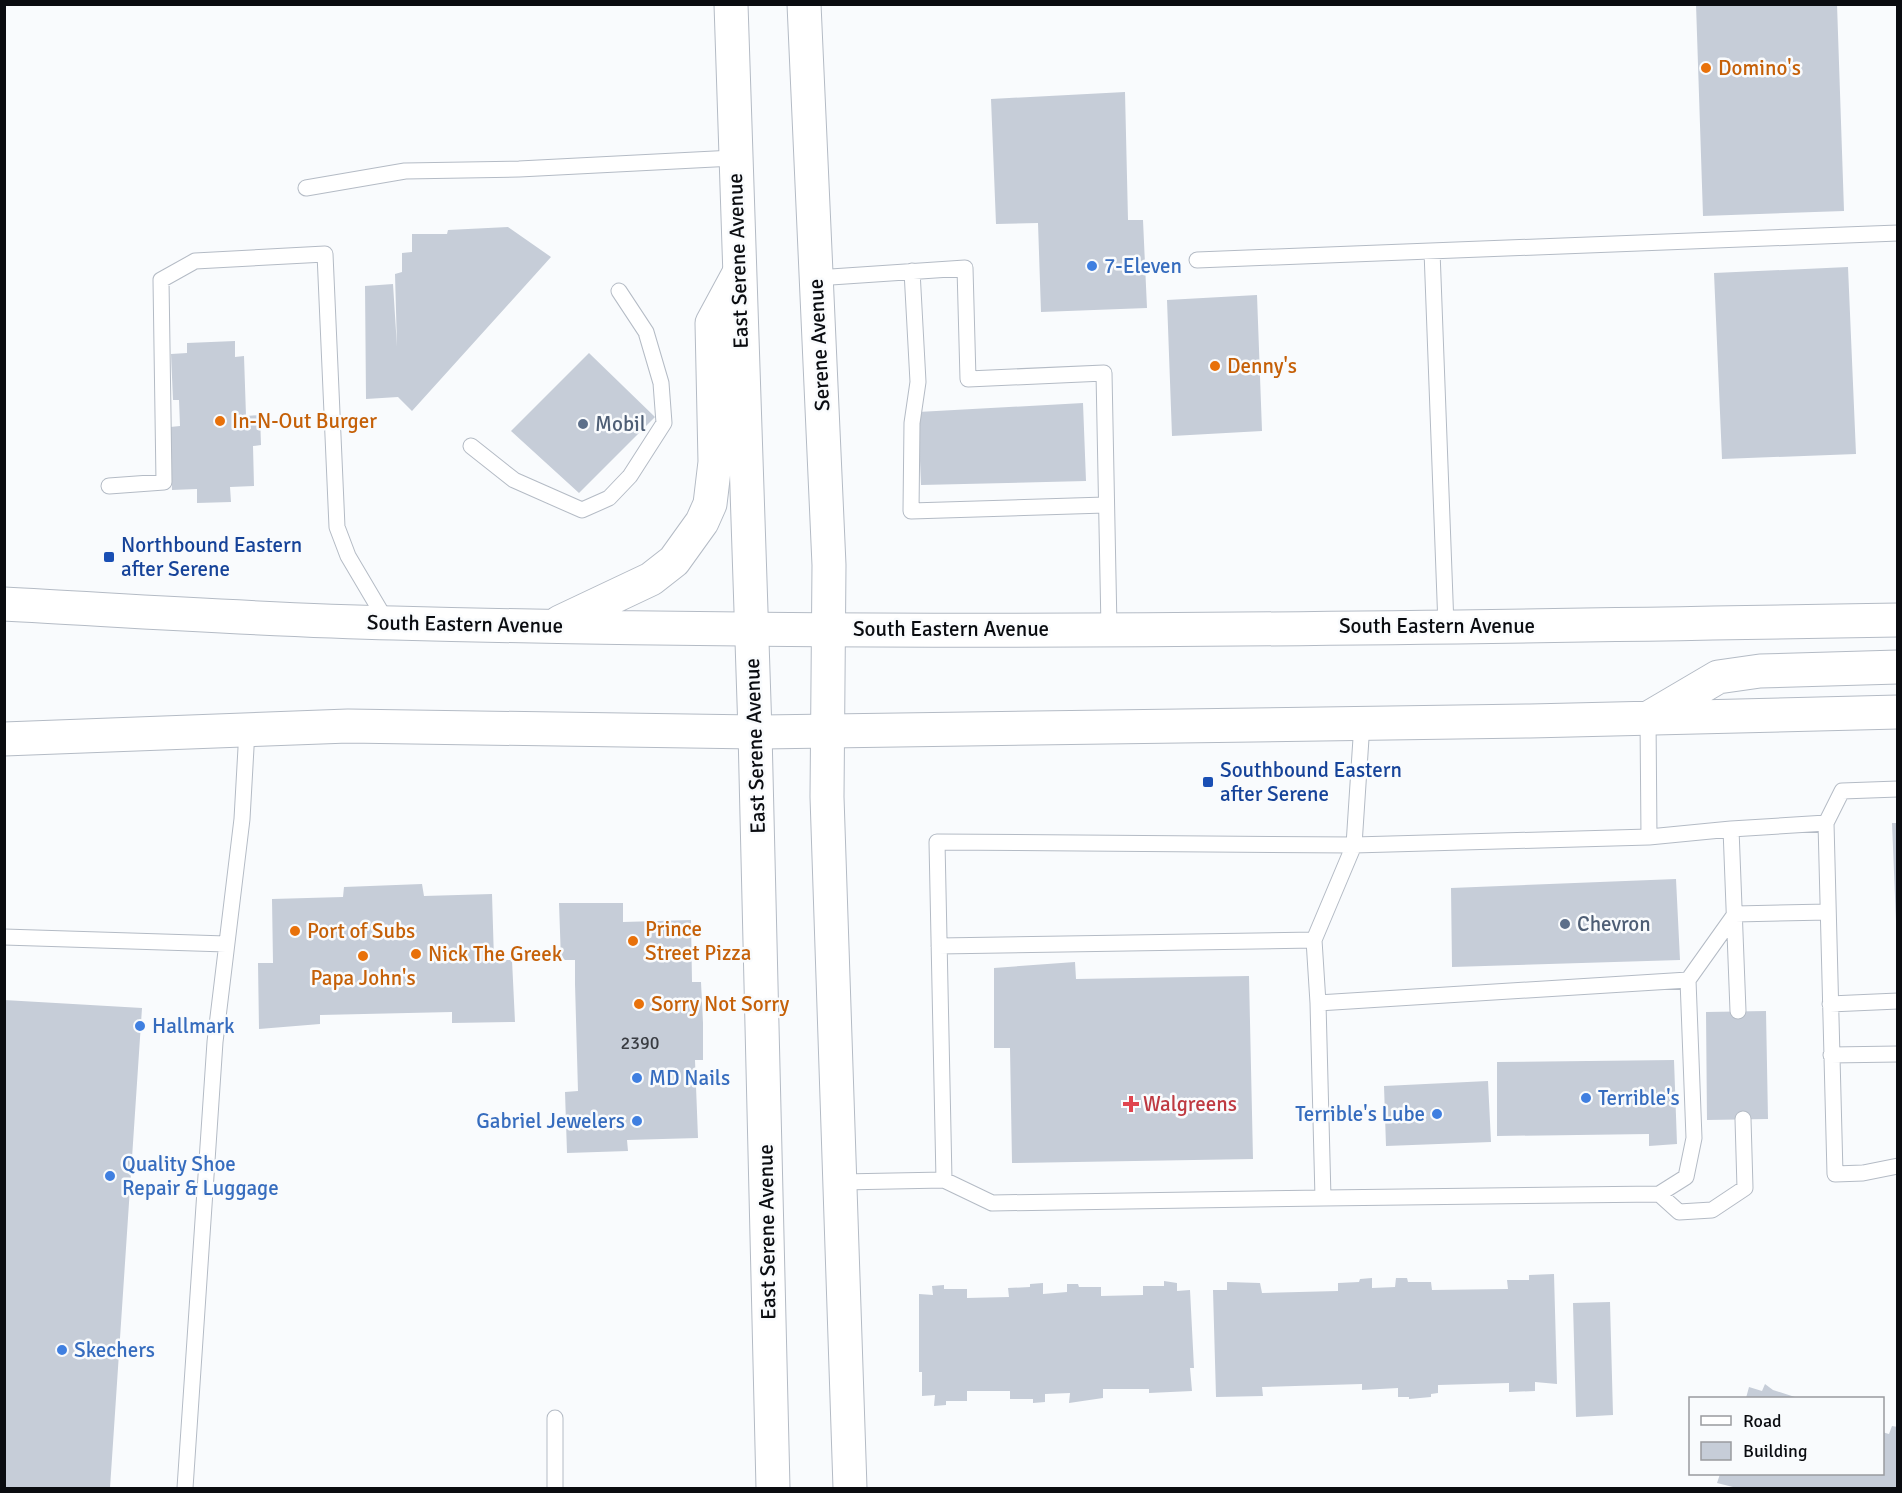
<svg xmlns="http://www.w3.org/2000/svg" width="1902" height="1493" viewBox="0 0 1902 1493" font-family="Signika,sans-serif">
<rect width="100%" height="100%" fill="#f9fbfd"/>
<path fill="#c6cdd8" d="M 1696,4 L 1837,4 L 1844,211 L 1703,216 Z
M 1125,92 L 1128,220 L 1143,220 L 1147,308 L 1041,312 L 1038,223 L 996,224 L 991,99 Z
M 508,227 L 551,257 L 412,411 L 398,397 L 366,399 L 365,286 L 393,284 L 397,347 L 395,274 L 402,272 L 402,253 L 412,252 L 412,234 L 447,234 L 448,230 Z
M 1848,267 L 1856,454 L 1722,459 L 1714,273 Z
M 1257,295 L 1262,431 L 1172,436 L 1167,300 Z
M 235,341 L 235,357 L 244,356 L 246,416 L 260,415 L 261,445 L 253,446 L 254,486 L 230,487 L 231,502 L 197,503 L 197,489 L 172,490 L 170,427 L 180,426 L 179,400 L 173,400 L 171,354 L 187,353 L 187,343 Z
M 589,353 L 655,417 L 579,493 L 511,431 Z
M 1083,403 L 1086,481 L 921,485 L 918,412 Z
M 1892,823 L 1898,823 L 1898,921 L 1896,921 Z
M 1676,879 L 1680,960 L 1452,967 L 1451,888 Z
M 422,884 L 424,896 L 492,894 L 494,960 L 512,960 L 515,1022 L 452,1023 L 452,1012 L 320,1015 L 320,1024 L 259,1029 L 258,963 L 273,963 L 272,899 L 343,897 L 344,887 Z
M 559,903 L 623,903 L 623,922 L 691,920 L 692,982 L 701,982 L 703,1023 L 703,1060 L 695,1060 L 698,1138 L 627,1140 L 628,1151 L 567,1153 L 565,1092 L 578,1091 L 575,984 L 575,960 L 561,960 Z
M 1075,962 L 1076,979 L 1249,976 L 1253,1159 L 1012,1163 L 1010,1048 L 994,1048 L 994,968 Z
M 4,1000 L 142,1008 L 110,1488 L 4,1488 Z
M 1766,1011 L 1768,1119 L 1707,1120 L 1706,1012 Z
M 1674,1060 L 1677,1144 L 1649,1146 L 1649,1134 L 1497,1136 L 1497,1062 Z
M 1488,1081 L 1491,1142 L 1386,1146 L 1384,1086 Z
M 1554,1274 L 1557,1384 L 1535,1382 L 1535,1391 L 1509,1392 L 1509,1383 L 1438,1385 L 1438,1393 L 1431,1394 L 1431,1397 L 1409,1399 L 1409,1397 L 1398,1397 L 1398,1388 L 1362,1390 L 1362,1384 L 1262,1387 L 1263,1396 L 1216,1397 L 1213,1290 L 1227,1290 L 1227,1282 L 1260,1283 L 1262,1293 L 1338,1291 L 1338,1283 L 1359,1282 L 1360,1279 L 1372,1278 L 1372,1288 L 1395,1287 L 1396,1278 L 1407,1278 L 1408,1282 L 1431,1282 L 1432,1290 L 1508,1289 L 1507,1280 L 1529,1280 L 1529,1275 Z
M 1164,1281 L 1177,1283 L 1177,1291 L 1190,1290 L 1194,1368 L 1190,1368 L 1192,1391 L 1149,1393 L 1149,1389 L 1103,1389 L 1103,1398 L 1069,1403 L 1070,1393 L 1045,1394 L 1045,1402 L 1033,1403 L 1033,1399 L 1010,1399 L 1010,1391 L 967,1391 L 967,1401 L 946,1401 L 946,1405 L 934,1406 L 935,1395 L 922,1396 L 922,1372 L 919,1372 L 919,1294 L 933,1295 L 932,1286 L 944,1285 L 944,1289 L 967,1289 L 967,1298 L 1009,1297 L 1008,1288 L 1030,1287 L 1030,1284 L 1043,1283 L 1043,1294 L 1067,1292 L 1067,1284 L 1078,1284 L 1079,1287 L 1101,1287 L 1101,1296 L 1143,1295 L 1143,1286 L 1164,1286 Z
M 1610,1302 L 1613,1415 L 1576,1417 L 1573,1303 Z
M 1765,1384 L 1773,1390 L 1798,1398 L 1746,1398 L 1749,1387 L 1762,1391 Z
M 1892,1426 L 1898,1427 L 1898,1488 L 1737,1488 L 1717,1483 L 1720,1474 L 1882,1474 L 1882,1432 L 1889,1434 Z"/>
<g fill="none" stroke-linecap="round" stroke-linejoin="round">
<g stroke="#b4bbc5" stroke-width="17">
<path id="lane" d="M 306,188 L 405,171 L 519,169 L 734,158
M 1432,251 L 1446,626
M 1197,260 L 1898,233
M 912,271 L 918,382 L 912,423 L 911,511 L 1105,505
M 816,278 L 965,268 L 968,379 L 1104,373 L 1109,628
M 471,446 L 514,480 L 582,510 L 609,498 L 630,476 L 664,423 L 661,383 L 646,332 L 619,291
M 109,486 L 164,482 L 161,280 L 195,261 L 325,254 L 337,527 L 348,556 L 387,622
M 1648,718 L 1649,837
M 1898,789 L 1842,791 L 1826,823 L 1835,1174 L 1863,1173 L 1898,1166
M 1731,829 L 1826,823
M 1735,914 L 1828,912
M 4,937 L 226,944
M 1314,940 L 1354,845 L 1362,723
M 939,946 L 1314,940 L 1318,1003 L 1688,980 L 1735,914
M 1318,1003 L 1323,1198 L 1659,1194 L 1686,1177 L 1694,1138 L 1688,980
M 1830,1004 L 1898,1001
M 1831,1055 L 1898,1054
M 944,1180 L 937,842 L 1354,845 L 1649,837 L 1731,829 L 1738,1011
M 842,1182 L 944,1180 L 992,1203 L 1323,1198
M 1659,1194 L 1679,1212 L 1712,1210 L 1745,1188 L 1743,1119
M 555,1418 L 555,1488
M 185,1488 L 215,1042 L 242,819 L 247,730"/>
</g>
<g stroke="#b4bbc5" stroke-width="35">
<path id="secondary" d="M 731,4 L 755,732 L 773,1488
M 804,4 L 829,565 L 827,797 L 850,1488"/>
</g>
<g stroke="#b4bbc5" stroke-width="35">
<path id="primary" d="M 4,604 C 134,611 264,620 394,623 C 895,636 1397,629 1898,620
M 560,622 L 651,579 L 674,561 L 702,522 L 710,504 L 715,462 L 712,323 L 739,273
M 1650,717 L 1718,677 L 1760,671 L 1898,667
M 4,739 L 348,726 L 755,732 L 1530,721 L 1898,712"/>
</g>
<use href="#lane" stroke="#fff" stroke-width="15"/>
<use href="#secondary" stroke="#fff" stroke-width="33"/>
<use href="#primary" stroke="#fff" stroke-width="33"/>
</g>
<g fill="#e8710a" stroke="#f9fbfd" stroke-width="2">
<circle cx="1706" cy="68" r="6"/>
<circle cx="1215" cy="366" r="6"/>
<circle cx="220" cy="421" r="6"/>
<circle cx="295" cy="931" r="6"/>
<circle cx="633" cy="941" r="6"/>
<circle cx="416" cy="954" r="6"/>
<circle cx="363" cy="956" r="6"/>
<circle cx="639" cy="1004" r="6"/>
</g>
<g fill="#3f7fe0" stroke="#f9fbfd" stroke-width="2">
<circle cx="1092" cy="266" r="6"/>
<circle cx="140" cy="1026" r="6"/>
<circle cx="637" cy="1078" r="6"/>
<circle cx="1586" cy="1098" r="6"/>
<circle cx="1437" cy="1114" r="6"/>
<circle cx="637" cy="1121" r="6"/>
<circle cx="110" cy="1176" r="6"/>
<circle cx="62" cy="1350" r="6"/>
</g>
<g fill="#5c6f8a" stroke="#f9fbfd" stroke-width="2">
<circle cx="583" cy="424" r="6"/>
<circle cx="1565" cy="924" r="6"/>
</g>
<g fill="#1a4fb4" stroke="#f9fbfd" stroke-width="2">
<rect x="103" y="551" width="12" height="12" rx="3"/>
<rect x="1202" y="776" width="12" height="12" rx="3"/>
</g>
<path fill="#e0444e" stroke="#f9fbfd" stroke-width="2" d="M1128 1095h6v6h6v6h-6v6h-6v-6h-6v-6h6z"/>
<g text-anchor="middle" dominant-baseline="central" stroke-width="5" stroke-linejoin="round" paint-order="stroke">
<g font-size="18" fill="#393c42">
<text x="640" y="1043">2390</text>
</g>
<g font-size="21" fill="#c56008" stroke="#f9fbfd" text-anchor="start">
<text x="1718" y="68">Domino's</text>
<text x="1227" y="366">Denny's</text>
<text x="232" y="421">In-N-Out Burger</text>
<text x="645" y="929">Prince<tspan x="645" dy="24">Street Pizza</tspan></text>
<text x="307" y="931">Port of Subs</text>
<text x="428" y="954">Nick The Greek</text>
<text x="363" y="978" text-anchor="middle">Papa John's</text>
<text x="651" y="1004">Sorry Not Sorry</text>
</g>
<g font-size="21" fill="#0a0c10" stroke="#f9fbfd">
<text transform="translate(738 261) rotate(-92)">East Serene Avenue</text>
<text transform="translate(819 345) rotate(-93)">Serene Avenue</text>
<text transform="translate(465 624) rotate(1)">South Eastern Avenue</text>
<text x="1437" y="626">South Eastern Avenue</text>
<text x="951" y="629">South Eastern Avenue</text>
<text transform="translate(755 746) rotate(-92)">East Serene Avenue</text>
<text transform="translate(767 1232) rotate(-91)">East Serene Avenue</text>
</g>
<g font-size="21" fill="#366cbe" stroke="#f9fbfd" text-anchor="start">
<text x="1104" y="266">7-Eleven</text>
<text x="152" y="1026">Hallmark</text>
<text x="649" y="1078">MD Nails</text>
<text x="1598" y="1098">Terrible's</text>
<text x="1425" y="1114" text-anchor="end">Terrible's Lube</text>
<text x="625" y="1121" text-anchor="end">Gabriel Jewelers</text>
<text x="122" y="1164">Quality Shoe<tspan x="122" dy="24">Repair &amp; Luggage</tspan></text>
<text x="74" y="1350">Skechers</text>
</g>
<g font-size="21" fill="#4e5e75" stroke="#f9fbfd" text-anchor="start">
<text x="595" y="424">Mobil</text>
<text x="1577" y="924">Chevron</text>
</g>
<g font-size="21" fill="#164399" stroke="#f9fbfd" text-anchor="start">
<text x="121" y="545">Northbound Eastern<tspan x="121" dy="24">after Serene</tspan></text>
<text x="1220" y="770">Southbound Eastern<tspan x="1220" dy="24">after Serene</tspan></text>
</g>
<g font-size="21" fill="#be3a42" stroke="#f9fbfd" text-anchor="start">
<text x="1143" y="1104">Walgreens</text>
</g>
</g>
<rect width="1902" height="1493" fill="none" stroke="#0a0c10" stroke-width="12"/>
<rect x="1689" y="1397" width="195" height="78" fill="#f9fbfd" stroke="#999b9e" stroke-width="1.5"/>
<rect x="1701" y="1416" width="30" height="9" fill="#ffffff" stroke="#999b9e" stroke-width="1.5"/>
<text x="1743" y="1427" font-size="18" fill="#0a0c10">Road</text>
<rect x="1701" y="1442" width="30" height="18" fill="#c6cdd8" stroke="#999b9e" stroke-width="1.5"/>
<text x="1743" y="1457" font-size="18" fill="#0a0c10">Building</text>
</svg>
